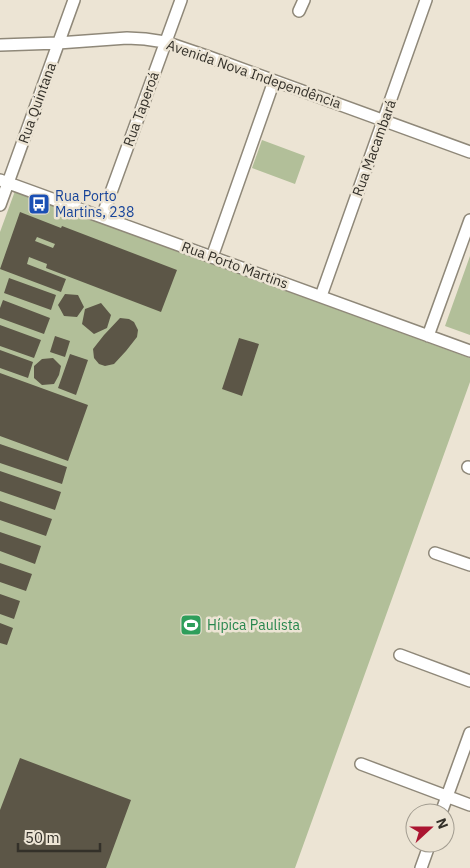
<svg xmlns="http://www.w3.org/2000/svg" width="470" height="868" viewBox="0 0 470 868" font-family="'IBM Plex Sans',sans-serif">
<rect width="100%" height="100%" fill="#ece4d4"/>
<path fill="#b2bf99" d="M 262,140 L 305,156 L 295,184 L 252,168 Z
M 15,191 L 470,358 L 470,382 L 295,868 L 0,868 L 0,232 Z
M 470,256 L 470,335 L 445,326 Z"/>
<path fill="#5c5647" fill-rule="evenodd" d="M 20,212 L 61,228 L 62,226 L 177,270 L 161,312 L 46,268 L 47,264 L 29,257 L 27,264 L 66,279 L 61,292 L 0,269 ZM 37,237 L 55,244 L 53,248 L 35,241 Z
M 9,278 L 56,295 L 51,310 L 4,293 Z
M 65,294 L 78,295 L 84,307 L 77,317 L 64,316 L 58,305 Z
M 3,300 L 50,318 L 44,334 L 0,318 L 0,308 Z
M 101,303 L 111,315 L 107,328 L 94,334 L 82,324 L 85,309 Z
M 120,318 L 129,319 L 134,322 L 138,330 L 137,337 L 126,351 L 114,364 L 105,366 L 99,364 L 94,358 L 93,349 L 104,335 Z
M 0,325 L 41,340 L 34,358 L 0,346 Z
M 55,336 L 70,341 L 65,357 L 50,352 Z
M 239,338 L 259,344 L 242,396 L 222,389 Z
M 0,350 L 33,362 L 28,378 L 0,368 Z
M 70,354 L 88,360 L 76,395 L 58,388 Z
M 53,358 L 61,366 L 59,375 L 54,384 L 42,385 L 34,378 L 34,366 L 42,359 Z
M 0,373 L 88,405 L 68,461 L 0,436 Z
M 0,444 L 67,467 L 62,484 L 0,463 Z
M 0,471 L 61,492 L 55,510 L 0,491 Z
M 0,501 L 52,519 L 46,536 L 0,520 Z
M 0,532 L 41,546 L 35,564 L 0,551 Z
M 0,563 L 32,574 L 26,591 L 0,582 Z
M 0,594 L 20,601 L 14,619 L 0,614 Z
M 0,623 L 13,628 L 7,645 L 0,643 Z
M 20,758 L 131,800 L 106,868 L 0,868 L 0,810 Z"/>
<g fill="none" stroke-linecap="round" stroke-linejoin="round">
<g stroke="#8f8879" stroke-width="14">
<path id="street" d="M 299,11 L 304,0
M 0,45 L 58,43 L 127,38 L 145,39 L 165,42 L 209,57 L 470,152
M 0,180 L 470,351
M 0,205 L 74,0
M 102,217 L 181,0
M 212,257 L 274,81
M 321,296 L 426,0
M 428,336 L 470,220
M 468,467 L 470,468
M 435,553 L 470,565
M 400,655 L 470,681
M 361,764 L 470,805
M 441,813 L 470,733
M 421,868 L 430,843"/>
</g>
<use href="#street" stroke="#fff" stroke-width="11"/>
</g>
<defs>
<g id="bus-square" transform="scale(1.125)"><rect x="-9" y="-9" width="18" height="18" rx="4" fill="#1a4fb4" stroke="#ece4d4"/><path d="M-5-6H5V4H4V6H2V4H-2V6H-4V4H-5ZM-3.5-4V0h7V-4ZM-3.5 1.2v1.5H-2V1.2ZM2 1.2v1.5H3.5V1.2Z" fill="#fff"/></g>
<g id="stadium-square" transform="scale(1.125)"><rect x="-9" y="-9" width="18" height="18" rx="4" fill="#2e9e5b" stroke="#ece4d4"/><path d="M0-5a6.5 5 0 1 0 0 10a6.5 5 0 1 0 0-10ZM-3.5-1.8h7v3.6h-7Z" fill="#fff"/></g>
</defs>
<g fill-rule="evenodd">
<use href="#bus-square" x="39" y="204"/>
<use href="#stadium-square" x="191" y="625"/>
</g>
<g text-anchor="middle" dominant-baseline="central" stroke-width="5" stroke-linejoin="round" paint-order="stroke">
<g font-size="14" fill="#333029" stroke="#ece4d4">
<text transform="translate(254 74) rotate(19)">Avenida Nova Independência</text>
<text transform="translate(37 103) rotate(-70)">Rua Quintana</text>
<text transform="translate(141 109) rotate(-70)">Rua Taperoá</text>
<text transform="translate(374 148) rotate(-70)">Rua Macambará</text>
<text transform="translate(235 265) rotate(20)">Rua Porto Martins</text>
</g>
<g font-size="14" fill="#164399" stroke="#ece4d4" text-anchor="start">
<text x="55" y="196">Rua Porto<tspan x="55" dy="16">Martins, 238</tspan></text>
</g>
<g font-size="14" fill="#27864d" stroke="#ece4d4" text-anchor="start">
<text x="207" y="625">Hípica Paulista</text>
</g>
</g>
<g transform="translate(430 828) rotate(69)"><circle r="24" fill="#ece4d4" stroke="#a29c90"/>
<path d="M0-4L9 19L0 12L-9 19Z" fill="#ab1531"/>
<text y="-8" font-size="14" font-weight="bold" text-anchor="middle" fill="#333029">N</text>
</g>
<path d="M18 843v8h82v-8" fill="none" stroke="#333029" stroke-width="2.5"/>
<text x="25" y="843" font-size="15" fill="#333029" stroke="#ece4d4" stroke-width="4" paint-order="stroke">50 m</text>
</svg>
